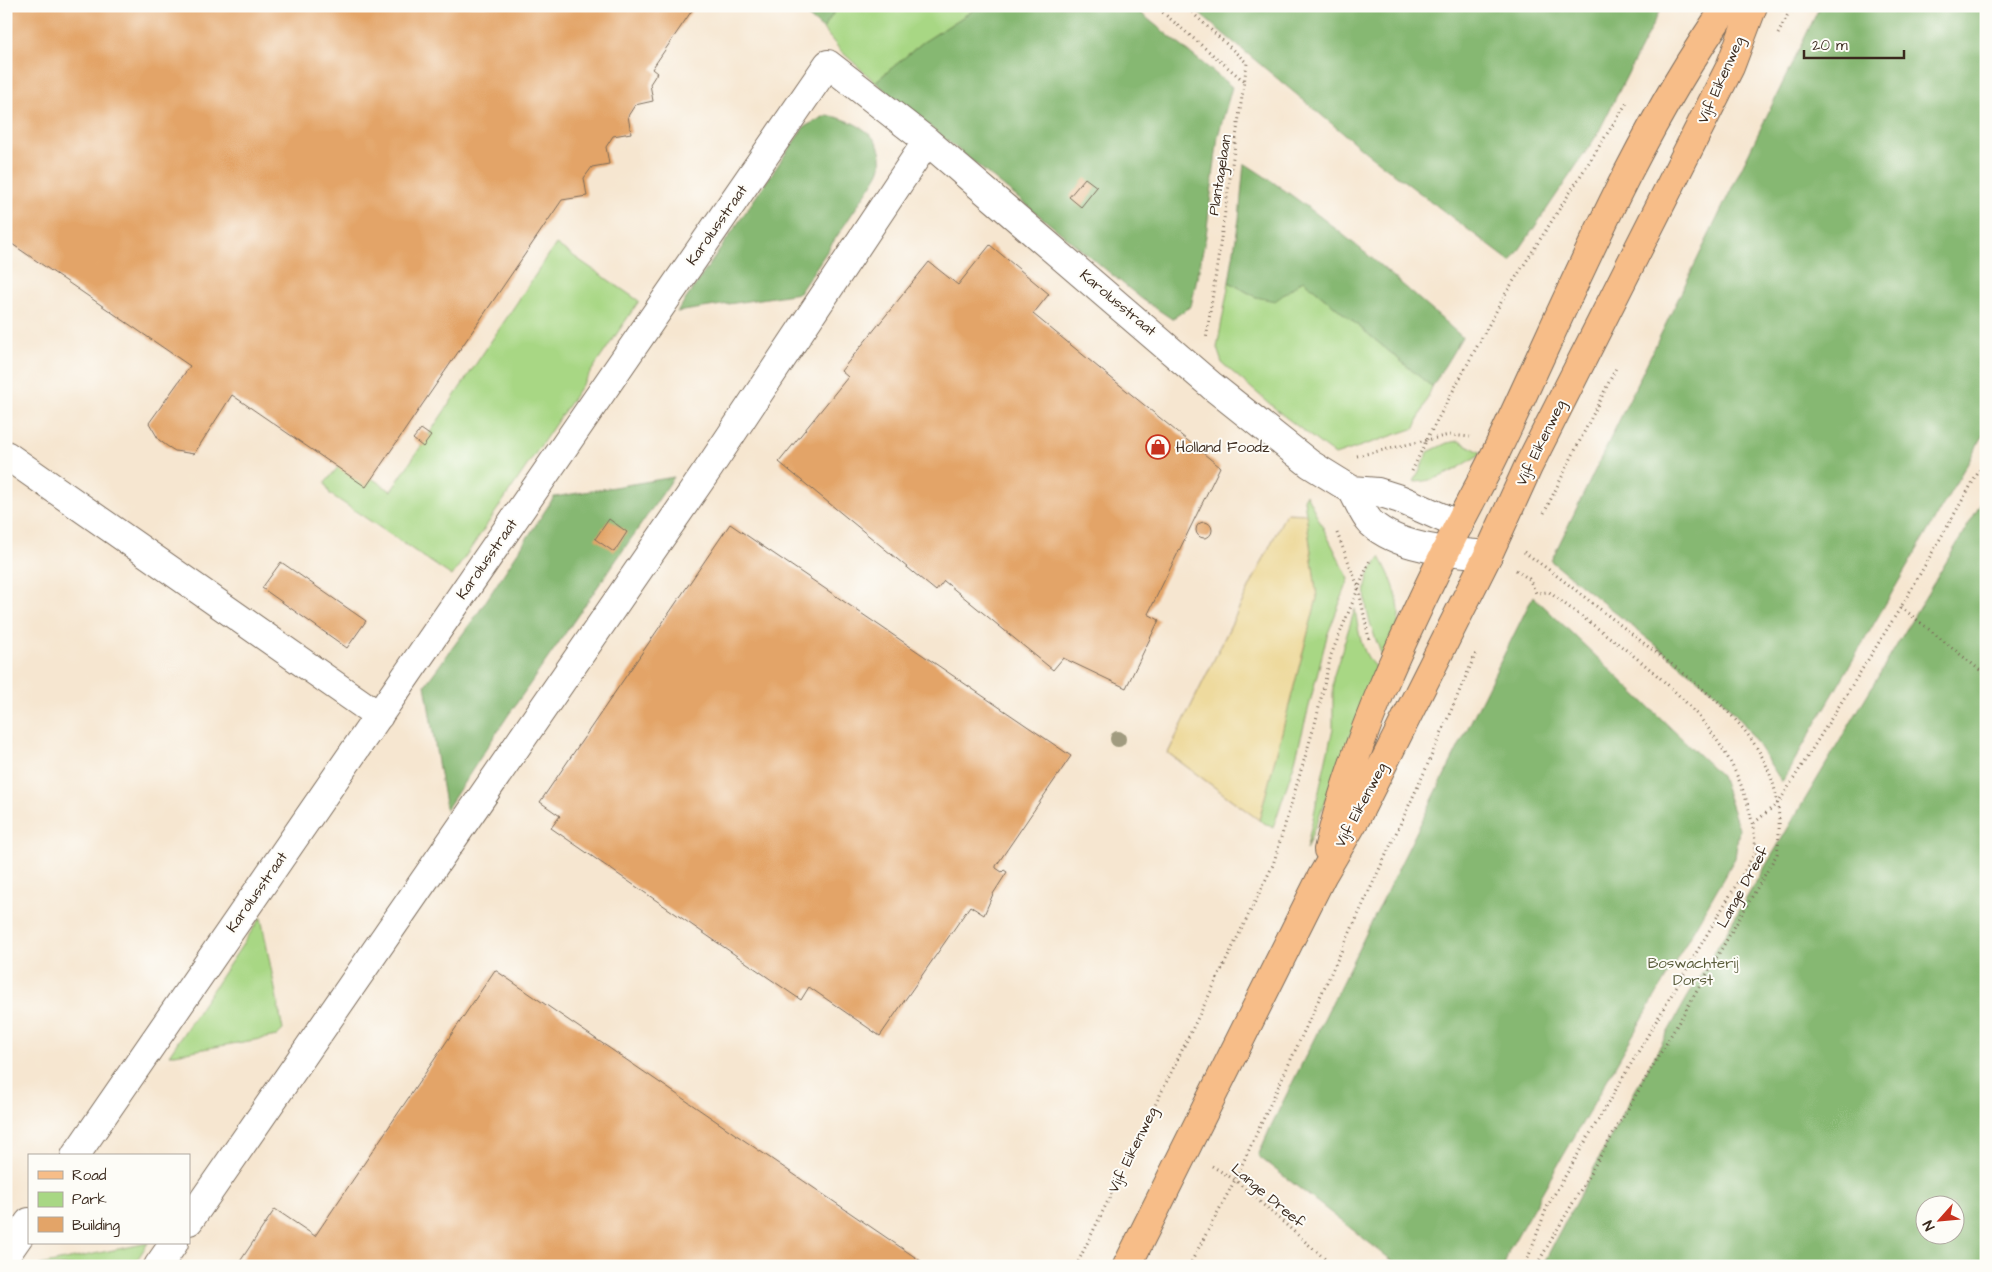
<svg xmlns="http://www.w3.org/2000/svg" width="1992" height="1272" viewBox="0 0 1992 1272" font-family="'Architects Daughter',sans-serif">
<rect width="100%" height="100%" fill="#fdfcf7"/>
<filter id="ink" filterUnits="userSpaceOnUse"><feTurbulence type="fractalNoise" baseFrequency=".02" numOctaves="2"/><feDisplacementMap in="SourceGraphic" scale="10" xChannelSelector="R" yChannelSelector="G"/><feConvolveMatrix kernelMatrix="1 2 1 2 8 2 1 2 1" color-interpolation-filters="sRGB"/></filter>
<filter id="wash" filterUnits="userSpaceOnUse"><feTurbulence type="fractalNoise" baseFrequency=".0096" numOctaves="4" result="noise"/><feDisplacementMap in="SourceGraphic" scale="20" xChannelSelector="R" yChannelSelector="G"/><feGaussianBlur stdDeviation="1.12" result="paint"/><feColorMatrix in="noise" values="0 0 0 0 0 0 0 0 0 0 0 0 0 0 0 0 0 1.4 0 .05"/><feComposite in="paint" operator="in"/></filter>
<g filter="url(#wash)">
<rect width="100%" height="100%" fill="#f6e6d0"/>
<path fill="#a8d784" stroke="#728051" d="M 838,6 L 980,6 L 922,43 L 875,82 L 841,51 L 823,29 Z
M 556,244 L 639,301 L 452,576 L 330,494 L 325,483 L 344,460 L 391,491 Z
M 1303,280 L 1432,387 L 1415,428 L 1335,455 L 1284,416 L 1222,363 L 1217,348 L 1229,282 L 1256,297 Z
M 1459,441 L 1482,453 C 1460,467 1441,481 1414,482 L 1428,452 L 1447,443 Z
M 1306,494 L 1349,579 L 1327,636 L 1295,761 L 1273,828 L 1259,820 L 1317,598 L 1304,499 Z
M 1380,557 C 1392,578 1405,608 1396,632 C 1393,641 1386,649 1382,656 C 1374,634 1361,606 1367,582 C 1368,573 1375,565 1380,557 Z
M 1355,609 C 1359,633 1361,657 1381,672 L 1370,686 L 1306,850 L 1333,728 L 1333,678 Z
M 261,917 L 283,1030 L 277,1036 L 169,1055 Z
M 148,1243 L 133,1266 L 40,1266 L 40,1265 Z"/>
<path fill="#86b872" stroke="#607148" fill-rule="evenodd" d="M 796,6 L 838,6 L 823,29 Z
M 980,6 L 1132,6 L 1232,87 L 1218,136 L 1206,236 L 1191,306 L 1172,319 L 1142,299 L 875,82 L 922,43 Z
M 1190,6 L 1662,6 L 1597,135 L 1511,262 L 1367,153 Z
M 1820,6 L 1986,6 L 1986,431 L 1782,782 L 1744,724 L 1719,696 L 1551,561 Z
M 827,115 C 853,120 885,134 881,166 C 880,172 875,179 872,184 L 799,293 L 677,312 L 804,127 Z
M 1244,163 C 1323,213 1392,275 1462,337 L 1432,387 L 1303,280 L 1275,301 L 1256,297 L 1229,282 L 1239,219 Z
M 674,477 L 507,717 L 446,810 L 425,685 L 478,613 L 554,497 Z
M 1986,495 L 1986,1266 L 1542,1266 L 1636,1089 L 1687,998 ZM 1924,1204 L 1954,1204 L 1954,1234 L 1924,1234 Z
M 1533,596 L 1721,776 L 1739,829 L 1735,858 L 1509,1250 L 1504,1266 L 1399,1266 L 1258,1156 L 1271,1126 Z"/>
<path fill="#eeda9e" stroke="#94825e" d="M 1286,513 L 1306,514 L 1317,598 L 1259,820 L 1168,753 Z"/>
<g id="blocks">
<path fill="#e3a468" d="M 6,6 L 695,6 L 652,69 L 657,73 L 650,84 L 653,101 L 635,105 L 628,116 L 631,133 L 613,136 L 606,147 L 609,164 L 592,167 L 584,178 L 587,196 L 562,200 L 366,487 L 232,395 L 194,454 L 175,451 L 167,446 L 159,440 L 149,423 L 190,366 L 12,244 L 6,253 Z
M 1085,178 L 1097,187 L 1081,207 L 1069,197 Z
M 990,245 L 1049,294 L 1033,314 L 1220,467 L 1148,614 L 1159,620 L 1126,688 L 1063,658 L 1053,670 L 944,581 L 936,591 L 779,462 L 848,377 L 841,371 L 929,262 L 958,285 Z
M 421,429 L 431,436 L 423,447 L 413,439 Z
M 609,519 L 627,532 L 614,552 L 595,539 Z
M1196 530a8 8 0 1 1 16 0a8 8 0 1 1-16 0Z
M 730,524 L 1071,756 L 996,866 L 996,868 L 1002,872 L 1004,870 L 1007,872 L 993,894 L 984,915 L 970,906 L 880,1036 L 809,987 L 801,1000 L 779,985 L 551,828 L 560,816 L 540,802 Z
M 281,562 L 366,621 L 347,648 L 262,588 Z
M 495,970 L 928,1266 L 237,1266 L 275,1209 L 315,1236 Z"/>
</g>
</g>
<g filter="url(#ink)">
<use href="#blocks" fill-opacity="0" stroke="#7c6c5c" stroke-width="1"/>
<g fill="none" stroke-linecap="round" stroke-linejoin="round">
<g stroke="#7c6c5c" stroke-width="30">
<path id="minor" d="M 6,455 L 379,716
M 1352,490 C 1358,500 1363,515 1371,523 C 1399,549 1452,552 1488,555
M 75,1156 L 828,64 L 927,141
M 189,1221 L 709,468 L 927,141 L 1212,386 L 1310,464 L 1352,490 L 1378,492 L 1400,499 L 1459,525
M 6,1255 L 29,1222
M 158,1266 L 174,1243"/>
</g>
<g stroke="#7c6c5c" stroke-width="30">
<path id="major" d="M 1328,850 C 1355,735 1407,629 1459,524 C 1472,498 1486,474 1498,448 C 1569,299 1631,142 1727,6
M 1127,1266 L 1322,876 L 1356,818 L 1488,555 L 1528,467 L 1730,67 L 1753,6"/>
</g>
<path stroke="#7c6c5c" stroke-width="3" stroke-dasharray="1 4" stroke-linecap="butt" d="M 1155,6 L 1245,82
M 1185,6 L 1247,63 L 1206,340
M 1778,34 L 1792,6
M 1357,456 L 1449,435 L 1470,437
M 1412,471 L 1427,439 L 1506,293 L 1628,101
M 1544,513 L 1616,368
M 1337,533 L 1358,586 L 1369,639
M 1524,552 C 1564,580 1602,611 1641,641 C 1716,699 1793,746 1777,854 L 1536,1266
M 1516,570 L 1529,579 L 1536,593 L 1549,592 C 1641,663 1746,722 1756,851 L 1547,1207 L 1525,1266
M 1901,607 L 1986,675
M 1754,823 L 1779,802 L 1901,607 L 1986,459
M 1212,1166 L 1235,1180 L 1333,1266
M 1076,1266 L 1273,865 L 1316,720 L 1331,655 L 1370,560
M 1189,1266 L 1235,1180 L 1424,773 L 1476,653"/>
<use href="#minor" stroke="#fff" stroke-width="28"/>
<use href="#major" stroke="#f7bd88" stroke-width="28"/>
</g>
<circle fill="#a19b7f" cx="1118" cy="739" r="8"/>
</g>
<defs>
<g id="shop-ring" transform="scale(1.25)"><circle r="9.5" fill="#fdfcf7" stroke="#c8321e" stroke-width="1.5"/><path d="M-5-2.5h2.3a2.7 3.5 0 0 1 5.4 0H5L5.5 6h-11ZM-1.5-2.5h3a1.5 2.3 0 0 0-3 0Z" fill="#c8321e"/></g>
</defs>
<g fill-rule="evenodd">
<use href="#shop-ring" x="1158" y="447"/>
</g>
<g text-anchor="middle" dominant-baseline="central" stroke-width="4" stroke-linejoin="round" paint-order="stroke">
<g font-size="15" fill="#3b2a1e" stroke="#fdfcf7">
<text transform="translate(1721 80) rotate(-66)">Vijf Eikenweg</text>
<text transform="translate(1220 175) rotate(-81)">Plantagelaan</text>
<text transform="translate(717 225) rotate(-55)">Karolusstraat</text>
<text transform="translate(1118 303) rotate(40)">Karolusstraat</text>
<text transform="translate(1541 443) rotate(-64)">Vijf Eikenweg</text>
<text transform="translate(487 559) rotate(-55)">Karolusstraat</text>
<text transform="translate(1361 805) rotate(-62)">Vijf Eikenweg</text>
<text transform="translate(1743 887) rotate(-61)">Lange Dreef</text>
<text transform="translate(257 892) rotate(-55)">Karolusstraat</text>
<text transform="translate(1133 1150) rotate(-64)">Vijf Eikenweg</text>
<text transform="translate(1268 1196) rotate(40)">Lange Dreef</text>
</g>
<g font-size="15" fill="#3b2a1e" stroke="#fdfcf7" text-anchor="start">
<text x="1176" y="447">Holland Foodz</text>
</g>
<g font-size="15" fill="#5c5e3d" stroke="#fdfcf7">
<text x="1693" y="963">Boswachterij<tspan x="1693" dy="17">Dorst</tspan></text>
</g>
</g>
<rect width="1992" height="1272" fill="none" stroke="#fdfcf7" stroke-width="25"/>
<rect x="28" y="1154" width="162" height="90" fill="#fdfcf7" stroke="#afa8a0"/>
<rect x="38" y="1171" width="25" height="8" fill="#f7bd88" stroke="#afa8a0"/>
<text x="72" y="1180" font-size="15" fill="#3b2a1e">Road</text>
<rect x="38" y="1192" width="25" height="15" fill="#a8d784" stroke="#afa8a0"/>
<text x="72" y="1204" font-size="15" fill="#3b2a1e">Park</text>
<rect x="38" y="1217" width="25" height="15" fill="#e3a468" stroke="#afa8a0"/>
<text x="72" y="1230" font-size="15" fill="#3b2a1e">Building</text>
<g transform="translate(1940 1220) rotate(243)"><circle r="24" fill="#fdfcf7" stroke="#afa8a0"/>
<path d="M0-4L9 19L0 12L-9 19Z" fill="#c8321e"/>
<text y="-8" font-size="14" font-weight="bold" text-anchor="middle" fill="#3b2a1e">N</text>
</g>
<path d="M1804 50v8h100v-8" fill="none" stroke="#3b2a1e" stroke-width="2.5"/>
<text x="1812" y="50" font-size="15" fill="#3b2a1e" stroke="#fdfcf7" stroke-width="4" paint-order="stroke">20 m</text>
</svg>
